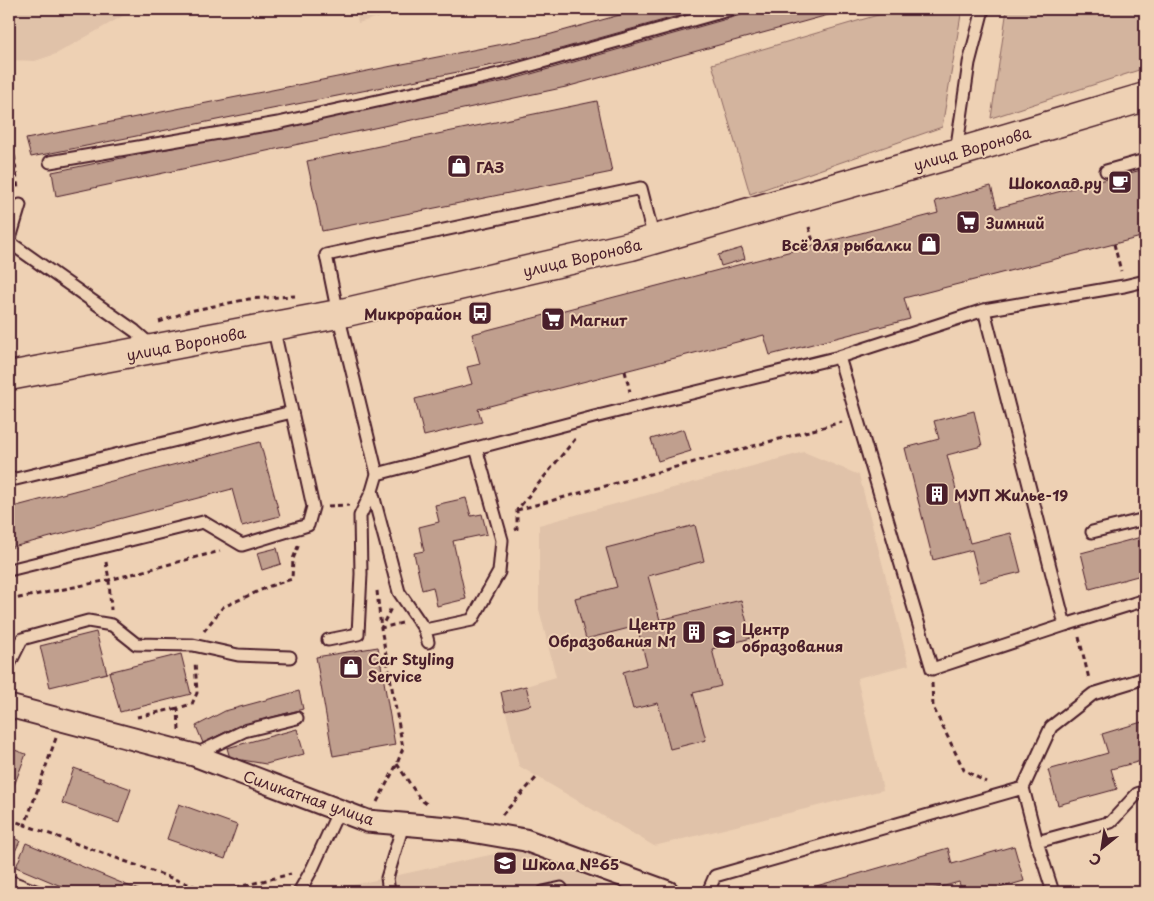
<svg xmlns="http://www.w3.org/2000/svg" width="1154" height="901" viewBox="0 0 1154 901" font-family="'Playpen Sans',sans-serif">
<rect width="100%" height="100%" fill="#eed1b4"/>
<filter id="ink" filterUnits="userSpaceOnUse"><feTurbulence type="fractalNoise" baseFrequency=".02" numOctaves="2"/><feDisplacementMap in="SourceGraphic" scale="10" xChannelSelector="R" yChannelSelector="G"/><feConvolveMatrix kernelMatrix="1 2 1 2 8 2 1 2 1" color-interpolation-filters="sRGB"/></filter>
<g filter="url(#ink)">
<path fill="#e0c2a9" d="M 9,9 L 135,9 L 56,54 L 35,61 L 9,60 Z
M 356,9 L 406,9 L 358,23 Z
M 804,452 L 859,475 L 909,665 L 857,678 L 883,790 L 654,846 L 519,766 L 501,692 L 526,686 L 556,677 L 539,609 L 539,525 Z
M 522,848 L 620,892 L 321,892 Z"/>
<path fill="#d3b49e" stroke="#8e6a64" d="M 898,9 L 962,9 L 942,127 L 750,194 L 712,64 Z
M 1007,9 L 1145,9 L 1145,68 L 991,118 Z"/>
<path fill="#c09f8e" stroke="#4a1f2b" d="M 375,9 L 406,9 L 377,17 Z
M 641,9 L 703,9 L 528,58 L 31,157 L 26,139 L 548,35 Z
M 762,9 L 850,9 L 566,87 L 56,196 L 52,172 L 506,81 Z
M 597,101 L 612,172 L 322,231 L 307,161 Z
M 1145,169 L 1145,236 L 904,298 L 910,319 L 770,355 L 764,335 L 478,409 L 482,422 L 424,436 L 415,399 L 472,384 L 467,367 L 480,364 L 472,334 L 938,213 L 935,201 L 991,186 L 997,208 Z
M 742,248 L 745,259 L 721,266 L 718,255 Z
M 974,411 L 982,446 L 947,455 L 970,543 L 1011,533 L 1021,572 L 980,582 L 972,550 L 933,560 L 905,448 L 939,439 L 934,421 Z
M 684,429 L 691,451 L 658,461 L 651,439 Z
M 260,442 L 280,516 L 242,526 L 232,489 L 9,548 L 9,508 Z
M 466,498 L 471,516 L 482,514 L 487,534 L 453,541 L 466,599 L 437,606 L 433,587 L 422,590 L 414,553 L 424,551 L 419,527 L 439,522 L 435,505 Z
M 695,525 L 704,561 L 648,576 L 660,620 L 741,600 L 751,638 L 712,649 L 721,686 L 693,693 L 706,740 L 670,749 L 658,703 L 633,709 L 623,672 L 647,665 L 637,626 L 586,639 L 575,598 L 617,587 L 606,548 Z
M 1145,536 L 1145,574 L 1090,589 L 1081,553 Z
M 277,548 L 281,564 L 262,570 L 257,553 Z
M 96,632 L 107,673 L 50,687 L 40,646 Z
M 378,647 L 395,745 L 333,756 L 316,657 Z
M 181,654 L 191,694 L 120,712 L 109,672 Z
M 526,686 L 531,705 L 505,711 L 501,692 Z
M 299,691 L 303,709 L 238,726 L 203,743 L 196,726 L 225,711 Z
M 1145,721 L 1145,760 L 1111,769 L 1117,789 L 1058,805 L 1048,770 L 1108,753 L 1102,734 Z
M 297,729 L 304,754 L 266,764 L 230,758 L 227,748 Z
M 9,748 L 26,754 L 9,799 Z
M 74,768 L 131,789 L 119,823 L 62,803 Z
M 179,804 L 237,825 L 225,859 L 167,839 Z
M 9,836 L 20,841 L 9,864 Z
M 26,843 L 143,892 L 75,892 L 16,867 Z
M 1014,846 L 1024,881 L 985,892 L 962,892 L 959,882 L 923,892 L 800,892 L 799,891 L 948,848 L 952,864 Z"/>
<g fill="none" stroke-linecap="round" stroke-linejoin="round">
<g stroke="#4a1f2b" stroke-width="15">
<path id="service" d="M 956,152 L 969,63 L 983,9
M 50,162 L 278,123 L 503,73 L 732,9
M 1106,171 L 1145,160
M 654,239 L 641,188 L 326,255 L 338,314 L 377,474 L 594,417 L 839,357 L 984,310 L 1124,286 L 1145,281
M 9,242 L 135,331 L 152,346
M 9,242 L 20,205
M 984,310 L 1065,625 L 1145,600
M 839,357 L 932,669 L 1065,625
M 377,474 L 372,491 L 399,592 L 425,630 L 428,642
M 9,478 L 16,479 L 292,412
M 1092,532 L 1145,519
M 9,570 L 203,522 L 242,545 L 308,525 L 313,507 L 273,326
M 425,630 L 472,620 L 499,572 L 502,540 L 476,448
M 328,640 L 358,634 L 361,574 L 360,516 L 372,491
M 9,665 L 22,639 L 88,621 L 112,625 L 136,644 L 193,645 L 238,655 L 290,657
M 194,755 L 244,731 L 297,718
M 1023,788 L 1037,842 L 1111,822 L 1137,794 L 1145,791
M 1037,842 L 1053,892
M 9,881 L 38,892
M 299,892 L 312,869 L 339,810
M 389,892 L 387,878 L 403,825
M 543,892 L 561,888
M 708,892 L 715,876 L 1023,788 L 1051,727 L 1093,694 L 1145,678"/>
</g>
<g stroke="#4a1f2b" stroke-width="25">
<path id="minor" d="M 9,706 L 194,755 L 367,821 L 460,829 L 525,840 L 668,892"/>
</g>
<g stroke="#4a1f2b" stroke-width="31">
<path id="secondary" d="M 9,376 L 338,314 L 631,246 L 956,153 L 1145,97"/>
</g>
<path stroke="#4a1f2b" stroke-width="3" stroke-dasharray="5 4" stroke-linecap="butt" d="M 9,154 L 14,152 L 18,190
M 809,227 L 814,245
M 1114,244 L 1121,271
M 612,317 L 615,329
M 159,322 L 189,311 L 249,299 L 295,296
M 625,371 L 630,392
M 328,506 L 349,505
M 517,510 L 842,422
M 515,530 L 517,529 L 517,510 L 576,438
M 106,562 L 109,580 L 111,610
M 377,591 L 381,628 L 402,623
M 9,600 L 109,580 L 220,551
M 204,631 L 223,607 L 270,586 L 292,579 L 293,559 L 299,544
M 1079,637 L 1089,679
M 932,683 L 933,707 L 964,770 L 986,782
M 137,717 L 178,708
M 179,730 L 178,708 L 192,704 L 197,693 L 195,661
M 56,738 L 25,825 L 210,892
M 397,764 L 420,799 L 428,805
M 377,802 L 397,764 L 403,748 L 381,628 L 391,608
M 502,815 L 537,777
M 9,819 L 25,825
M 218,892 L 291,874"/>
<use href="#service" stroke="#eed1b4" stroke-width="11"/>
<use href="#minor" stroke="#eed1b4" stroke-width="21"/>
<use href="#secondary" stroke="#eed1b4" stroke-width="28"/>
</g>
</g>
<defs>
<g id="shop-square" transform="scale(1.25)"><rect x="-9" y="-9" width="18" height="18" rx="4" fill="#4a1f2b" stroke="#eed1b4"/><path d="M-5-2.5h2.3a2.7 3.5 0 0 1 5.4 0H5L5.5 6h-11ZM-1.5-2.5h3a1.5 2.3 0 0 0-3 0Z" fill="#fff"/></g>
<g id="cafe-square" transform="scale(1.25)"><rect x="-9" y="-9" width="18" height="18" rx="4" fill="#4a1f2b" stroke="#eed1b4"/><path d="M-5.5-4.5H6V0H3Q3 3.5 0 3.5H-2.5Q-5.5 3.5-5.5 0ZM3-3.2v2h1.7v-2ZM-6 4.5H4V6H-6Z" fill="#fff"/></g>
<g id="supermarket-square" transform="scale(1.25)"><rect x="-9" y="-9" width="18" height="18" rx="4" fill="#4a1f2b" stroke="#eed1b4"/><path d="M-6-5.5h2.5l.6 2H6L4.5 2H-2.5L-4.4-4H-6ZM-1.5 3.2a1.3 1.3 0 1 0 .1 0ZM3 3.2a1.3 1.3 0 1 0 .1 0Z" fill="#fff"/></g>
<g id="bus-square" transform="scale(1.25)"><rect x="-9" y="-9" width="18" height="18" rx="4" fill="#4a1f2b" stroke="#eed1b4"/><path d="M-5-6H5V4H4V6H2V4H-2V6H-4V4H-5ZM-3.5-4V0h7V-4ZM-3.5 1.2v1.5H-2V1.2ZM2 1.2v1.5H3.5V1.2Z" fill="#fff"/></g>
<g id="building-square" transform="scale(1.25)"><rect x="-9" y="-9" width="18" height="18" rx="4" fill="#4a1f2b" stroke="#eed1b4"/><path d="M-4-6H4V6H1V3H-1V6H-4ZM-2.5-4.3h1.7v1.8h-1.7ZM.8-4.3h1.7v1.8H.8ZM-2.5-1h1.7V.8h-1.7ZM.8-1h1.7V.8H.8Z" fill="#fff"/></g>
<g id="school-square" transform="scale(1.25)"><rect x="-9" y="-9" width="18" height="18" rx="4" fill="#4a1f2b" stroke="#eed1b4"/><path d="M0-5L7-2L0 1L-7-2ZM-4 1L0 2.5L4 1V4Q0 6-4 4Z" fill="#fff"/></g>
</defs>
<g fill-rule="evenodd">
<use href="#shop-square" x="459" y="166"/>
<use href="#cafe-square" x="1120" y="182"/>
<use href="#supermarket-square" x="968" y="222"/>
<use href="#shop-square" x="929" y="244"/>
<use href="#bus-square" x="480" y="313"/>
<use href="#supermarket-square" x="553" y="319"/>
<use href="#building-square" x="937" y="494"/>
<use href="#building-square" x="694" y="632"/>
<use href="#school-square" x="724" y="637"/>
<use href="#shop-square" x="351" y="667"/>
<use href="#school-square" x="505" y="863"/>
</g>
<g text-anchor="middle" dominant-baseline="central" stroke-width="4" stroke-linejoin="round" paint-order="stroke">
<g font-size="15" fill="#4a1f2b" stroke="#eed1b4">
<text transform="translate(972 148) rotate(-16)">улица Воронова</text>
<text transform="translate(582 257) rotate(-13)">улица Воронова</text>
<text transform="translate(186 343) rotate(-11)">улица Воронова</text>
<text transform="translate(309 797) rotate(19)">Силикатная улица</text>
</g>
<g font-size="15" font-weight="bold" fill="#4a1f2b" stroke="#eed1b4" text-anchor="start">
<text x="476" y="166">ГАЗ</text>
<text x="1102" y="182" text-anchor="end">Шоколад.ру</text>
<text x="986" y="222">Зимний</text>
<text x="912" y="244" text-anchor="end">Всё для рыбалки</text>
<text x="462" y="313" text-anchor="end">Микрорайон</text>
<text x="570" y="319">Магнит</text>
<text x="954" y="494">МУП Жилье-19</text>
<text x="676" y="623" text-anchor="end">Центр<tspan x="676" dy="17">Образования N1</tspan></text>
<text x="742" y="628">Центр<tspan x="742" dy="17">образования</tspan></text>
<text x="368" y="658">Car Styling<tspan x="368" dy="17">Service</tspan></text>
<text x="522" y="863">Школа №65</text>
</g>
</g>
<rect width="1154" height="901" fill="none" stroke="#eed1b4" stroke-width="30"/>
<rect x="15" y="15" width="1124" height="871" fill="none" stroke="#4a1f2b" stroke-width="2" filter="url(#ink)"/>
<g transform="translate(1102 848) rotate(210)" stroke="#eed1b4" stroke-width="4" paint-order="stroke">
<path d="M0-4L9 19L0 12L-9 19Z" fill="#4a1f2b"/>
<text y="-8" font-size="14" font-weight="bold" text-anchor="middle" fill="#4a1f2b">С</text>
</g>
</svg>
